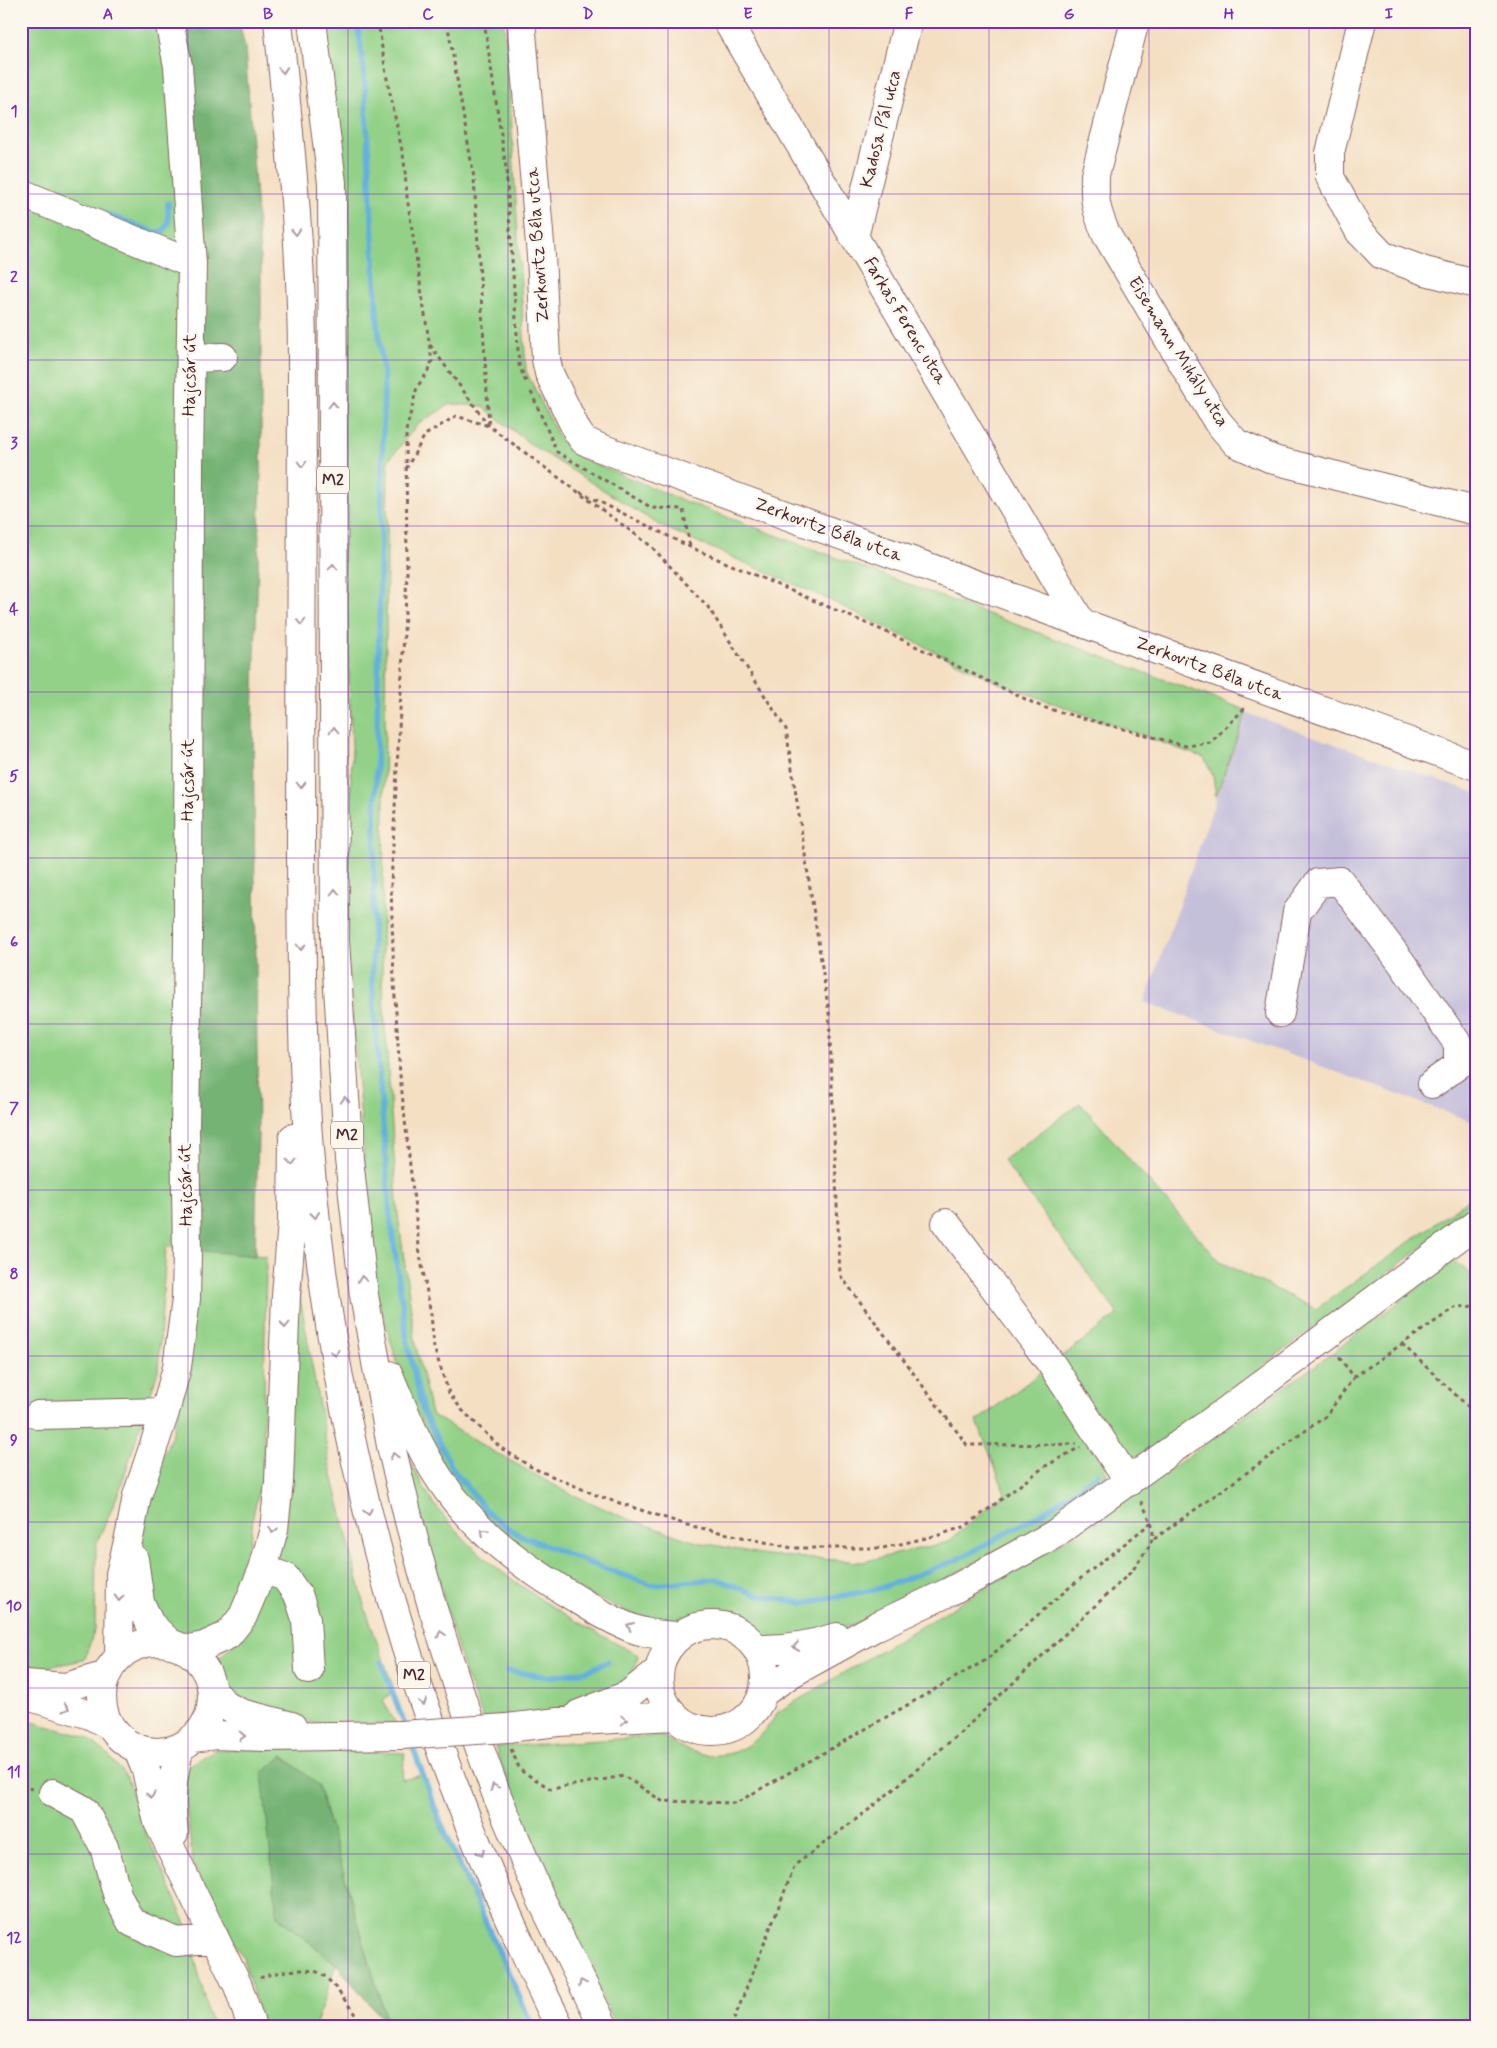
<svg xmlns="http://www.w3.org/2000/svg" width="1497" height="2048" viewBox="0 0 1497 2048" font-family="Mynerve,sans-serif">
<rect width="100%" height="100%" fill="#fbf7ec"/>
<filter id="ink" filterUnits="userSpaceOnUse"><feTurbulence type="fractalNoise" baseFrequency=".02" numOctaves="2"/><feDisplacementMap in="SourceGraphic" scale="10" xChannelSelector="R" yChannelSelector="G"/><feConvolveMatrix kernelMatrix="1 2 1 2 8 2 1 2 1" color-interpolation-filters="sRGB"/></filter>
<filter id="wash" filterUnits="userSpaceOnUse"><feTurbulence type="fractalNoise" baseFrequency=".0096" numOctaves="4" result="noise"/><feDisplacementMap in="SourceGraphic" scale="20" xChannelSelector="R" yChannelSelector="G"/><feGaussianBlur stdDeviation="1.12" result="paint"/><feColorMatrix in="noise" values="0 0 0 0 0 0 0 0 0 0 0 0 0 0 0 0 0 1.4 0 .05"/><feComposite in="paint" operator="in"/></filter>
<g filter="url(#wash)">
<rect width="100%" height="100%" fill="#f4dfc3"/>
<path fill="#c5c0da" d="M 1246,713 L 1476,793 L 1476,1123 L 1145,1002 Z"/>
<path fill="#92d187" stroke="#6e7859" d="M 21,21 L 184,21 L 197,167 L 194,1250 L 266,1256 L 263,1476 L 254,1511 L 247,1562 L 229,1607 L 212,1629 L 198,1635 L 184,1636 L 166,1630 L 155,1618 L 139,1541 L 145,1500 L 173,1432 L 187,1373 L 193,1250 L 166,1247 L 158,1371 L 119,1492 L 96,1545 L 95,1629 L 84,1660 L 42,1668 L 21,1663 Z
M 320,21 L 503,21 L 507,50 L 526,371 L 557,434 L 566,447 L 574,455 L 684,501 L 1243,709 L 1246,713 L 1216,796 L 1213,776 L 1204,758 L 999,683 L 823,597 L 659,525 L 530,444 L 482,406 L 450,404 L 418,424 L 388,461 L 382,979 L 398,1215 L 416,1346 L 431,1414 L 487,1448 L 567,1492 L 623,1517 L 693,1541 L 766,1555 L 862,1562 L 948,1542 L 1005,1493 L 977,1421 L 1118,1314 L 1003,1160 L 1080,1103 L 1220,1262 L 1316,1309 L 1476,1194 L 1476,1207 L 1144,1454 L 1135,1457 L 1126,1452 L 1106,1465 L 1105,1476 L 1093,1491 L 1046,1525 L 871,1618 L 827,1634 L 771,1642 C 744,1623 719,1604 684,1618 C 677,1621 670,1625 662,1627 L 552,1578 L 462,1502 L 406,1391 L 376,1293 L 346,946 L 352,747 Z
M 1454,1260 L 1476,1279 L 1476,2027 L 618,2027 L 597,1988 L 505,1775 L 495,1747 L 662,1736 C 709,1768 748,1760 778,1712 L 1059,1544 L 1136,1494 L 1335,1351 Z
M 298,1286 L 330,1467 L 365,1608 L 394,1689 L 383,1701 L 396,1724 L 328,1724 L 264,1717 L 224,1701 L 212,1673 L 213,1665 L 237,1640 L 253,1613 Z
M 399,1438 C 410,1459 421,1486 435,1505 C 486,1573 565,1616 638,1655 L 631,1683 L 563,1712 L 484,1720 L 464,1671 Z
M 21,1719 L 87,1737 L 105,1752 L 127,1777 L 138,1816 L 187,1926 L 212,2027 L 21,2027 Z
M 289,1749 L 405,1753 L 402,1780 L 422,1775 L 436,1818 L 531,2027 L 388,2027 L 318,1785 L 277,1916 L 336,1964 L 315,2027 L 263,2027 L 243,1958 L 193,1865 L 183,1780 L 187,1767 L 214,1750 Z"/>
<path fill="#75b374" stroke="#606950" d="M 184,21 L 239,21 L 245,47 L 261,268 L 261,472 L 253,719 L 258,1135 L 255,1256 L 194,1250 L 197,167 Z
M 283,1756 L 318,1785 L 388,2026 L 336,1964 L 277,1916 L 262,1773 Z"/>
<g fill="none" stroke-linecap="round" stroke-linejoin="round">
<path stroke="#64b0dd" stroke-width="5.5" d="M 357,21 L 364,70 L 377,316 L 384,381 L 372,981 L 390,1215 L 408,1346 L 423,1412 L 454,1471 L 489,1514 L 517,1534 L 592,1564 L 652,1585 L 717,1579 L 757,1595 L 803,1603 L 878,1589 L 957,1560 L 1041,1514 L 1098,1474
M 101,212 L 154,232 L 163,231 L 168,224 L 168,203
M 381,1662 L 406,1728
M 508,1671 L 548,1677 L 587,1671 L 608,1662
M 411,1742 L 438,1816 L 533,2027"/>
</g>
</g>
<g filter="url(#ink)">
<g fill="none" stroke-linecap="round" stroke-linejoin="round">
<g stroke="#866260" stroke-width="30">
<path id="minor" d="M 521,21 L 541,256 L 546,359 L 549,373 L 577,431 L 583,440 L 598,447 L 1476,766
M 727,21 L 1081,622
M 1135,21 L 1095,175 C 1094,201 1096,210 1106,234 L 1217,421 L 1236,443 L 1274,460 L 1476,511
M 1362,21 L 1330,153 L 1330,177 L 1359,231 L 1382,255 L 1425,271 L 1476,284
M 21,193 L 192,264
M 854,237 L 908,21
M 191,358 L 223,357
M 1280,1013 L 1297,912 L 1318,883 L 1340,881 L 1401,962 L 1458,1044 L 1458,1065
M 1432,1084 L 1472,1055
M 946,1223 L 1052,1365 L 1129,1482
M 38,1415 L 165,1412
M 134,1559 L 140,1602 L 150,1624 L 171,1644
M 263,1569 L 285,1577 L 299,1597 L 306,1619 L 309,1670
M659 1678a53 53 0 1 1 106 0a53 53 0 1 1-106 0Z
M102 1697a55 55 0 1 1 110 0a55 55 0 1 1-110 0Z
M 757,1649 C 785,1650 811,1645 837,1637
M 119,1657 L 120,1574 L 130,1533 L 137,1496 L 165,1412 L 177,1367 L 186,1299 L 187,1253 L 185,1128 L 188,941 L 189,466 L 192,264 L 178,66 L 169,21
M 25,1684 L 66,1687 L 107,1675
M 211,1688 L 225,1705 L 241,1713 L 292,1726
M 764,1692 L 792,1673 L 877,1626 L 949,1592 L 1053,1535 L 1226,1411 L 1476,1224
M 21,1694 L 90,1715 L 109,1725
M 579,1714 L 628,1695 L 658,1671
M 507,1728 L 558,1722 L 674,1716
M 193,1738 L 216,1735 L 265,1737 L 401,1735
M 137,1748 L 146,1770 L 158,1822 L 238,1986 L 252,2027
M 53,1793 L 84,1810 L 104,1847 L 118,1897 L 131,1922 L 176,1942 L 215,1938
M 174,1833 C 170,1801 172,1778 180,1747"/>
</g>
<g stroke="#866260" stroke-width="30">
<path id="highway" d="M 278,21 C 289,134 302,247 302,360 C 303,525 300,689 301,854 C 302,960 301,1066 311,1173 C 333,1416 395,1654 491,1877 C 513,1928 535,1978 560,2027
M 312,21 L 332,183 L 335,941 L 349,1159 L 364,1295 L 391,1446 L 409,1521 L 432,1606 L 463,1702 L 496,1793 L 541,1899 L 604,2027
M 389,1375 C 404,1411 418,1446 439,1478 C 475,1533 526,1569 582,1602 C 598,1612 626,1628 644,1632 C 654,1635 667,1635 678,1636
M 185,1650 L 204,1646 L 228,1635 L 243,1616 L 263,1569 L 274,1529 L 279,1482 L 286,1295 L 292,1222 L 293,1138"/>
</g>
<path stroke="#866260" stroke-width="3" stroke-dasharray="4 4" stroke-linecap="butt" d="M 378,21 L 386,74 L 404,160 L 407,197 L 432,361 L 427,373 L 417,387 L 406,431 L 407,575 L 391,885 L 394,982 L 400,1075 L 420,1255 L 431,1314 L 434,1348 L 449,1393 L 462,1410 L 501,1448 L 533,1468 L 601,1497 L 687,1525 L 792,1548 L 883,1548 L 939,1535 L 966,1526 L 1044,1467 L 1080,1447
M 484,21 L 506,168 L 519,365 L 526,382
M 430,345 L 489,426 L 651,546 L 708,607 L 786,729 L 829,1013 L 840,1275 L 967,1445 L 1077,1444
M 531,392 L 557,452 L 652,508 L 683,509 L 690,547
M 406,469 L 425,435 L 456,416 L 489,426 L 474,178 L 447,21
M 580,492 L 690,547 L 884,631 L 1042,707 L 1186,746 L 1210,743 L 1246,707
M 1402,1344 L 1476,1414
M 1354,1377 L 1456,1307 L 1476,1306
M 1154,1539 L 1326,1416 L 1354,1377 L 1338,1356
M 511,1749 L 520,1770 L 551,1789 L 624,1776 L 662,1801 L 736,1803 L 986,1660 L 1070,1587 L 1152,1522
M 21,1787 L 33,1789
M 260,1978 C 273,1972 311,1965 323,1975 C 334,1983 355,2014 363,2027
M 731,2027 L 795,1865 L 871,1808 L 959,1734 L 1132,1571 C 1155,1537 1161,1538 1140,1500"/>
<use href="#minor" stroke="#fff" stroke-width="28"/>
<use href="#highway" stroke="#fff" stroke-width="28"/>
<g stroke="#866260" stroke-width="30" stroke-linecap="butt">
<path id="minor-bridge" d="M 401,1735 L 507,1728"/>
</g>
<use href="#minor-bridge" stroke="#fff" stroke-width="28"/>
</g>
<defs><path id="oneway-chevron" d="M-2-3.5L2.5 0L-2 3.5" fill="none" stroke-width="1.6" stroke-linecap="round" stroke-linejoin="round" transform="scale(1.25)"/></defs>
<g stroke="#ae9aa0">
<use href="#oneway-chevron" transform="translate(283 70) rotate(85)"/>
<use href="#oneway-chevron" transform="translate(296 232) rotate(87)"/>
<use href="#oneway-chevron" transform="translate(333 405) rotate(-90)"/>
<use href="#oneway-chevron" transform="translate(302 464) rotate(90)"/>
<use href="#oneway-chevron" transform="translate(333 567) rotate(-90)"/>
<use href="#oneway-chevron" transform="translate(301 622) rotate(90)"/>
<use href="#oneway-chevron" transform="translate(334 730) rotate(-90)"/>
<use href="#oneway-chevron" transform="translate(301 785) rotate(90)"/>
<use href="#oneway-chevron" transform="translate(335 892) rotate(-90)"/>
<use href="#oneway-chevron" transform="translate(301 947) rotate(90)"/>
<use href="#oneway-chevron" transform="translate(345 1100) rotate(-94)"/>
<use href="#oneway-chevron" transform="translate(292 1162) rotate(90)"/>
<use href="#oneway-chevron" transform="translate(315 1215) rotate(84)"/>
<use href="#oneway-chevron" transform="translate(362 1279) rotate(-97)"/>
<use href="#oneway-chevron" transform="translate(285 1325) rotate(92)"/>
<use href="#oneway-chevron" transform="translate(335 1353) rotate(80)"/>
<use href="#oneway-chevron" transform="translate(394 1456) rotate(-103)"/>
<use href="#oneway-chevron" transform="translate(368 1512) rotate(77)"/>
<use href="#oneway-chevron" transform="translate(273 1530) rotate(101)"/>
<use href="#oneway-chevron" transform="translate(484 1532) rotate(-137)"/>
<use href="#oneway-chevron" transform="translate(119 1598) rotate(91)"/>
<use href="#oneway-chevron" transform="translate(630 1626) rotate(-156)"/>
<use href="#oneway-chevron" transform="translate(441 1634) rotate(-108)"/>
<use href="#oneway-chevron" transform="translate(796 1647) rotate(172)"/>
<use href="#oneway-chevron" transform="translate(423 1702) rotate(72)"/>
<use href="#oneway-chevron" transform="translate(66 1708) rotate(17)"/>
<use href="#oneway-chevron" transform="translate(624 1720) rotate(-2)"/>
<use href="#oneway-chevron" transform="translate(242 1736) rotate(2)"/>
<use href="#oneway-chevron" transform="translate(494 1787) rotate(-111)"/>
<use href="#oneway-chevron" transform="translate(151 1795) rotate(77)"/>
<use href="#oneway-chevron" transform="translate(481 1853) rotate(67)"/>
<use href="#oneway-chevron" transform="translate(582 1983) rotate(-116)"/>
</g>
</g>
<path fill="none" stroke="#7b2cbf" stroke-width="1" stroke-opacity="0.55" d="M 188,21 L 188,2027M 348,21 L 348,2027M 508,21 L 508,2027M 668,21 L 668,2027M 829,21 L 829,2027M 989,21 L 989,2027M 1149,21 L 1149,2027M 1309,21 L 1309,2027M 21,194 L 1476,194M 21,360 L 1476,360M 21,526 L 1476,526M 21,692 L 1476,692M 21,858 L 1476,858M 21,1024 L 1476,1024M 21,1190 L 1476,1190M 21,1356 L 1476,1356M 21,1522 L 1476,1522M 21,1688 L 1476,1688M 21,1854 L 1476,1854"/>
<g text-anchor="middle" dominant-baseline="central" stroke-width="5" stroke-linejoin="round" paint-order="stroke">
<g fill="#fbf7ec" stroke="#7f6065" stroke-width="1">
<rect x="317" y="466.5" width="32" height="27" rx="4"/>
<rect x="331" y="1121.5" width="32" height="27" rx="4"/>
<rect x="398" y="1661.5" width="32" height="27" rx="4"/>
</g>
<g font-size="16" font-weight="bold" fill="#4a1f2b">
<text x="333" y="480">M2</text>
<text x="347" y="1135">M2</text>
<text x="414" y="1675">M2</text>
</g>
<g font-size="18" fill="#4a1f2b" stroke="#fbf7ec">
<text transform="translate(881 129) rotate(-76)">Kadosa Pál utca</text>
<text transform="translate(538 245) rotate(-94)">Zerkovitz Béla utca</text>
<text transform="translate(905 321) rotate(59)">Farkas Ferenc utca</text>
<text transform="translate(1178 352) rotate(58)">Eisemann Mihály utca</text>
<text transform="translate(190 375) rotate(-89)">Hajcsár út</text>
<text transform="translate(828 530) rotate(20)">Zerkovitz Béla utca</text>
<text transform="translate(1209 669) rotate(20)">Zerkovitz Béla utca</text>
<text transform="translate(188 780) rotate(-90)">Hajcsár út</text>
<text transform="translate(186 1185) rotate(-91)">Hajcsár út</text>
</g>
</g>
<rect width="1497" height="2048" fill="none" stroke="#fbf7ec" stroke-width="55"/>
<rect x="28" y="28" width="1442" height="1992" fill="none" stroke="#7b2cbf" stroke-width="2"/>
<g font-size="16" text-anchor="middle" font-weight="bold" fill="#7b2cbf">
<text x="108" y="19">A</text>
<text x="268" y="19">B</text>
<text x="428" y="19">C</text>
<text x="588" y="19">D</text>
<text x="748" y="19">E</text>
<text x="909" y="19">F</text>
<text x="1069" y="19">G</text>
<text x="1229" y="19">H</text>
<text x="1389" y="19">I</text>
<text x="14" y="116">1</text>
<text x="14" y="282">2</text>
<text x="14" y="448">3</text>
<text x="14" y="614">4</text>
<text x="14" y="781">5</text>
<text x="14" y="947">6</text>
<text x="14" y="1113">7</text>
<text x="14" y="1279">8</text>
<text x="14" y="1445">9</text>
<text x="14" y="1611">10</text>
<text x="14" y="1777">11</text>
<text x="14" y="1943">12</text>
</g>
</svg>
